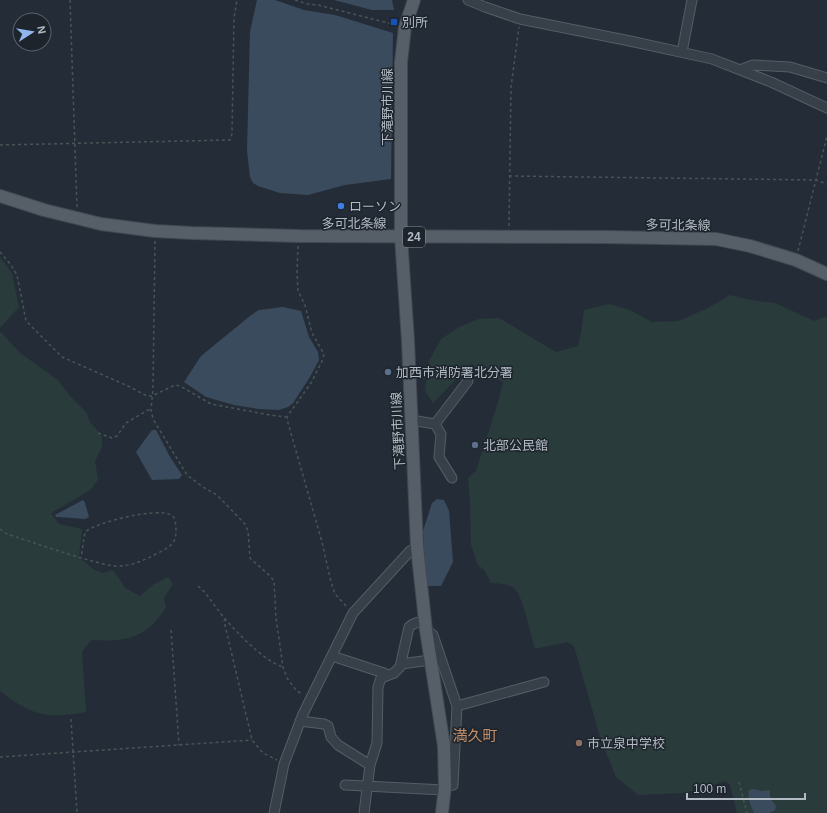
<svg xmlns="http://www.w3.org/2000/svg" width="827" height="813" viewBox="0 0 827 813" font-family="Helvetica,'Noto Sans JP',sans-serif">
<rect width="100%" height="100%" fill="#242d37"/>
<path fill="#293b3a" d="M 0,257 L 12,273 L 19,307 L 0,328 Z
M 730,295 L 751,300 L 775,303 L 814,321 L 827,316 L 827,813 L 737,813 L 730,785 L 725,781 L 708,787 L 682,793 L 638,795 L 616,777 L 601,740 L 574,646 L 567,642 L 535,649 C 531,637 523,596 515,589 C 509,583 499,584 491,583 L 485,571 L 478,565 L 471,545 L 470,502 L 468,478 L 476,471 L 499,399 L 503,382 L 471,364 L 433,403 L 425,391 L 429,361 L 441,339 L 461,326 L 479,319 L 499,318 L 556,352 L 578,346 L 582,327 L 584,310 L 609,304 L 630,310 L 652,322 L 678,321 L 706,309 Z
M 0,331 L 19,352 L 58,380 L 69,395 L 86,412 L 90,422 L 97,430 L 102,437 L 102,447 L 95,461 L 98,480 L 92,488 L 87,492 L 51,513 L 59,524 L 82,529 L 79,557 L 93,569 L 102,573 L 112,570 L 117,575 L 125,588 L 140,596 L 154,584 L 168,577 L 173,584 L 164,598 L 166,607 C 147,639 125,642 91,640 L 82,652 L 86,712 C 66,716 45,718 26,708 C 17,704 8,697 0,691 Z"/>
<path fill="#3b4b5e" d="M 257,0 L 275,0 L 304,10 L 335,15 L 393,33 L 391,179 L 345,185 L 308,195 L 280,193 L 258,186 L 253,183 L 250,177 L 247,151 L 250,32 Z
M 334,0 L 392,0 L 394,10 L 372,10 Z
M 283,307 L 301,311 L 309,337 L 318,352 L 319,360 L 310,377 L 293,403 L 288,407 L 279,410 L 259,409 L 234,405 L 206,397 L 184,382 L 201,356 L 250,316 L 259,310 Z
M 152,430 L 156,430 L 170,457 L 182,475 L 179,479 L 152,480 L 136,452 Z
M 437,499 L 444,500 L 449,511 L 453,562 L 441,586 L 426,586 L 423,531 L 432,503 Z
M 83,500 L 85,503 L 89,517 L 85,519 L 60,517 L 56,517 L 55,515 Z
M 753,789 L 762,791 L 770,790 L 770,798 L 776,806 L 775,810 L 769,813 L 754,813 C 751,806 747,798 749,790 Z"/>
<g fill="none" stroke-linecap="round" stroke-linejoin="round">
<g stroke="#555d65" stroke-width="11">
<path id="minor" d="M 468,0 L 485,7 L 520,19 L 630,41 L 712,59 L 771,82 L 827,108
M 682,52 L 692,0
M 740,70 L 753,65 L 790,67 L 827,78
M 411,420 L 435,424 L 468,381
M 435,424 L 441,434 L 439,457 L 452,478
M 426,630 L 433,635 L 457,706 L 453,785 L 445,786
M 332,656 L 384,673 L 385,676
M 401,664 L 430,660
M 457,706 L 544,682
M 300,721 L 324,724 L 328,726 L 331,737 L 338,745 L 370,765
M 345,785 L 444,790
M 274,813 L 284,764 L 303,714 L 353,613 L 410,551 L 417,547
M 364,813 L 370,765 L 377,743 L 378,687 L 381,678 L 394,673 L 400,667 L 409,627 L 413,624 L 425,620"/>
</g>
<g stroke="#414851" stroke-width="14">
<path id="major" d="M 414,0 L 405,27 L 401,62 L 401,237 L 408,341 L 417,547 L 426,630 L 444,746 L 445,786 L 442,813
M 0,196 L 44,210 L 101,224 L 155,231 L 192,233 L 299,236 L 607,237 L 716,239 L 750,246 L 796,260 L 827,274"/>
</g>
<path stroke="#465657" stroke-width="1.5" stroke-dasharray="3 3" stroke-linecap="butt" d="M 70,0 L 77,207
M 295,0 L 307,4 L 318,5 L 396,25
M 0,145 L 230,140 L 232,134 L 234,18 L 237,0
M 509,176 L 816,180 L 827,184
M 509,226 L 511,87 L 519,27
M 155,241 L 153,388 L 151,410 L 153,419 L 187,475 L 203,487 L 217,495 L 245,524 L 248,531 L 250,558 L 270,576 L 274,581 L 276,618 L 283,667 L 287,678 L 296,690 L 303,695
M 298,246 L 297,272 L 298,291 L 305,305 L 312,333 L 324,354 L 323,359 L 311,383 L 289,414 L 287,417 L 288,423 L 322,542 L 331,582 L 335,594 L 347,607
M 798,251 L 827,136
M 0,252 L 11,265 L 17,275 L 26,321 L 62,357 L 128,386 L 147,396 L 152,396 L 175,385 L 180,386 L 211,404 L 270,415 L 286,417
M 98,433 L 112,438 L 117,436 L 126,423 L 148,410 L 151,410
M 0,529 L 7,534 C 35,543 63,553 92,561 C 101,563 112,567 121,566 C 133,565 145,560 156,554 C 175,545 178,541 175,519 C 174,518 173,516 171,515 C 157,507 97,522 85,532 L 81,558
M 198,586 C 206,592 211,601 218,610 C 230,626 264,662 283,667
M 226,619 L 224,621 L 252,740 L 263,753 L 277,760
M 171,630 L 179,745
M 71,719 L 77,813
M 0,757 L 252,740
M 739,782 L 747,813"/>
<use href="#minor" stroke="#373f48" stroke-width="9"/>
<use href="#major" stroke="#565e68" stroke-width="12"/>
</g>
<rect fill="#1a4fb4" stroke="#1d242c" stroke-width="1.5" x="390" y="18" width="8" height="8" rx="2"/>
<circle fill="#3f7fe0" stroke="#1d242c" stroke-width="1.5" cx="341" cy="206" r="4"/>
<g fill="#5c6f8a" stroke="#1d242c" stroke-width="1.5">
<circle cx="388" cy="372" r="4"/>
<circle cx="475" cy="445" r="4"/>
</g>
<circle fill="#8d6e63" stroke="#1d242c" stroke-width="1.5" cx="579" cy="743" r="4"/>
<g text-anchor="middle" dominant-baseline="central" stroke-width="3" stroke-linejoin="round" paint-order="stroke">
<rect fill="#1d242c" stroke="#858d96" stroke-width="1" x="403" y="227" width="22" height="20" rx="3"/>
<g font-size="12" font-weight="bold" fill="#b2bac4">
<text x="414" y="237">24</text>
</g>
<g font-size="13" fill="#b2bac4" stroke="#1d242c" text-anchor="start">
<text x="402" y="22">別所</text>
<text x="349" y="206">ローソン</text>
<text x="396" y="372">加西市消防署北分署</text>
<text x="483" y="445">北部公民館</text>
<text x="587" y="743">市立泉中学校</text>
</g>
<g font-size="13" fill="#b2bac4" stroke="#1d242c">
<text transform="translate(387 107) rotate(-90)">下滝野市川線</text>
<text x="354" y="223">多可北条線</text>
<text transform="translate(678 225) rotate(1)">多可北条線</text>
<text transform="translate(398 431) rotate(-93)">下滝野市川線</text>
</g>
<g font-size="15" fill="#c6906b" stroke="#1d242c">
<text x="475" y="735">満久町</text>
</g>
</g>
<g transform="translate(32 32) rotate(78)"><circle r="19" fill="#1d242c" stroke="#596069"/>
<path d="M0-3L7 15L0 10L-7 15Z" fill="#90b6eb"/>
<text y="-6" font-size="11" font-weight="bold" text-anchor="middle" fill="#b2bac4">N</text>
</g>
<path d="M687 793v6h118v-6" fill="none" stroke="#b2bac4" stroke-width="2"/>
<text x="693" y="793" font-size="12" fill="#b2bac4" stroke="#1d242c" stroke-width="3" paint-order="stroke">100 m</text>
</svg>
